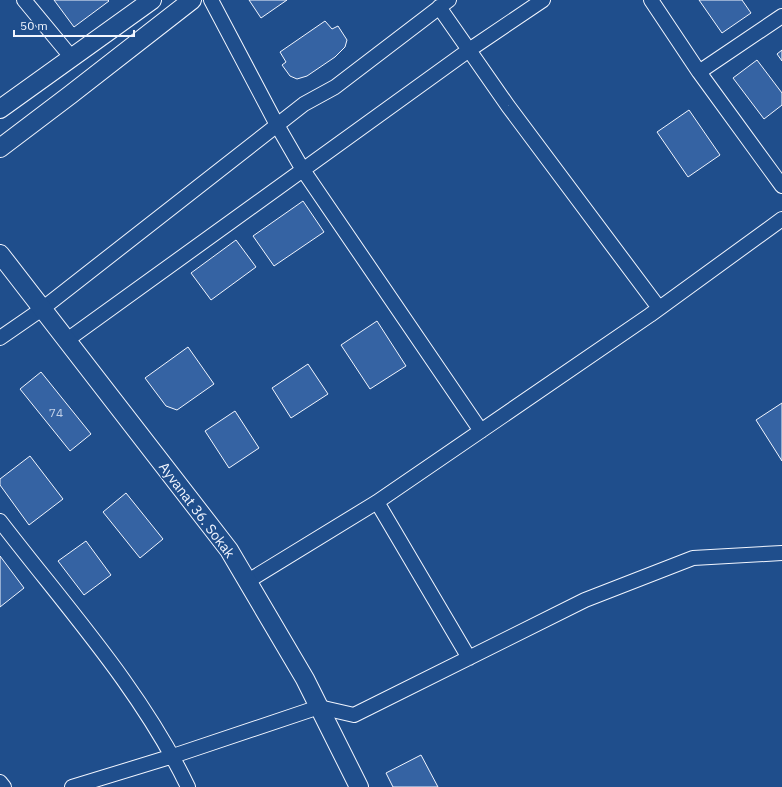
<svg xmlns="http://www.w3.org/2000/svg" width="782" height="787" viewBox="0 0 782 787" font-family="'IBM Plex Sans',sans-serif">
<rect width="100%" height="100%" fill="#1f4e8c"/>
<path fill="#3563a3" stroke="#f2f6ff" d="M 54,0 L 108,0 L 109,1 L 74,27 Z
M 249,0 L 287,0 L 261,18 Z
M 699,0 L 742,0 L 751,13 L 722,33 Z
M 325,21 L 332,29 L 338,26 L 347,40 L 345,47 L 335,57 L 307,76 L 297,79 L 290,76 L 282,65 L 286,62 L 280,52 Z
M 782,50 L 782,61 L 777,54 Z
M 757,60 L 782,93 L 782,105 L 764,119 L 733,78 Z
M 689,110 L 720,155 L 688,177 L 657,132 Z
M 303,201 L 324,232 L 274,266 L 253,236 Z
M 236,240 L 256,267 L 211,300 L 191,273 Z
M 377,321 L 406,366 L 370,389 L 341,345 Z
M 188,347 L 214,384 L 177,410 L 166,406 L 145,378 Z
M 308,364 L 328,394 L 291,418 L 272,388 Z
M 41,372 L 91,434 L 70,451 L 20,389 Z
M 782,403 L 782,461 L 756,420 Z
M 235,411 L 259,448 L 229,468 L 205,431 Z
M 30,456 L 63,499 L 29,525 L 0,485 L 0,479 Z
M 126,493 L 163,539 L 140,558 L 103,512 Z
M 86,541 L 111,575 L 84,595 L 58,561 Z
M 0,556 L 24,588 L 0,607 Z
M 421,755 L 438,787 L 393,787 L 386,773 Z"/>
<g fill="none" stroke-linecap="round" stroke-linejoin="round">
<g stroke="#f2f6ff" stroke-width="16">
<path id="minor" d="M 24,0 L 72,58
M 211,0 L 277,125 L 303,170 L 481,431
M 651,0 L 699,72 L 782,186
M 439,7 L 508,106 L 659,308
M 699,72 L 782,16
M 0,338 L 42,309 L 304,104 L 335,87 L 449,0
M 67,340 L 469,50 L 543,0
M 377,502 L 469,658
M 0,521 C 66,607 141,689 188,787
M 248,581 L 377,502 L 650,315 L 782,219
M 0,782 L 4,787
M 72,787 L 173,756 L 319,707 L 354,715 L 585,600 L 693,558 L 782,553"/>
</g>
<g stroke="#f2f6ff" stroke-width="20">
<path id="tertiary" d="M 0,109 L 152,0
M 0,148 L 70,95 L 192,0
M 0,254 L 229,550 L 305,679 L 359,787"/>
</g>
<use href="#minor" stroke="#1f4e8c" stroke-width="14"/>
<use href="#tertiary" stroke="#1f4e8c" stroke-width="18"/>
</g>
<g text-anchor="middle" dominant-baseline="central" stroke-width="3" stroke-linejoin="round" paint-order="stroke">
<g font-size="12" fill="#c3d1e8">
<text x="56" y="412">74</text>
</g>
<g font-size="14" fill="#f2f6ff" stroke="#1f4e8c">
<text transform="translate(197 510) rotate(53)">Ayvanat 36. Sokak</text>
</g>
</g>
<path d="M14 30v6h120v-6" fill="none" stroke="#f2f6ff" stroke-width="2"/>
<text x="20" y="30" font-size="12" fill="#f2f6ff" stroke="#1f4e8c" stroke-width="3" paint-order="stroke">50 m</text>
</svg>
